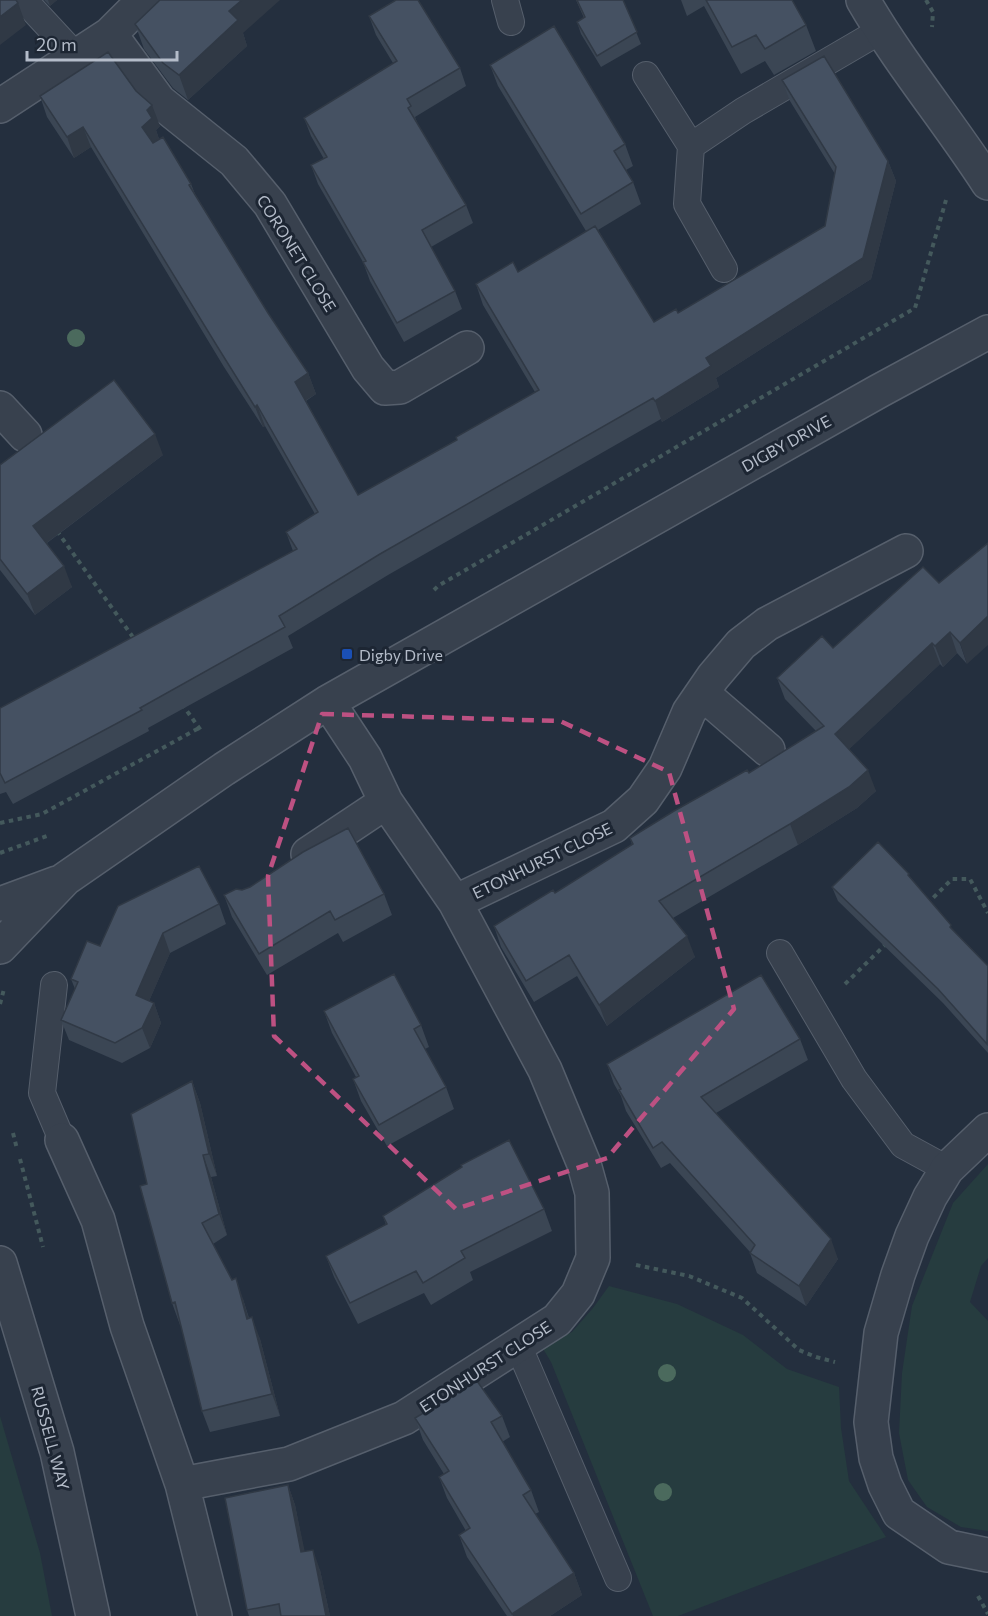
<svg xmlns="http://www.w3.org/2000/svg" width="988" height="1616" viewBox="0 0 988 1616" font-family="Commissioner,sans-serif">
<rect width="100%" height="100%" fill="#242f3e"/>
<path fill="#263c3f" d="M 988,1164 L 988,1258 L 981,1266 L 970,1302 L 988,1321 L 988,1531 L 961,1527 L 927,1507 L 908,1480 L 899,1433 L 902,1373 L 912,1306 L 953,1203 Z
M 609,1286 L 677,1304 L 743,1335 L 787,1369 L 839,1387 L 841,1428 L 849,1481 L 886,1537 L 678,1616 L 653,1616 L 551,1362 L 542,1347 L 572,1332 L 593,1308 Z
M 0,1416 L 40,1553 L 52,1616 L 0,1616 Z"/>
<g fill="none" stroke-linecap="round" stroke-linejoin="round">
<g stroke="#565f6c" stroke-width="28">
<path id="service" d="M 24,0 L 77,57
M 505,0 L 511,22
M 646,75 L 691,146 L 687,204 L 724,269
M 691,146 L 743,111 L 880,31
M 780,953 L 854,1079 L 903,1145 L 947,1169
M 54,985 L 42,1093 L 62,1140
M 518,1345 L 618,1578"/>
</g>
<g stroke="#565f6c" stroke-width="36">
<path id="minor" d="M 863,0 C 900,64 948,121 988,183
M 110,34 L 159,101 L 234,161 L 270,204 L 368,368 L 385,388 L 400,387 L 467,348
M 0,106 L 110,34 L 144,0
M 0,408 L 25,435
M 702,693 L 768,750
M 308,854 L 386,802
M 455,902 L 614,826 L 643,800 L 665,768 L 689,712 L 713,677 L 741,644 L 767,624 L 906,551
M 0,904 L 57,883
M 0,947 L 65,879 L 224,769 L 328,702 L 879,391 L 988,332
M 988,1130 L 947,1169 L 930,1197 L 912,1236 L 898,1275 L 881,1333 L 871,1422 L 876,1458 L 885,1485 L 899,1513 L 949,1547 L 988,1555
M 62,1140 L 98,1220 L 127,1326 L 182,1484
M 0,1263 L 57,1452 L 93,1616
M 215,1616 L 182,1484 L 289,1464 L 404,1418 L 557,1320 L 578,1294 L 593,1258 L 592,1193 L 584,1164 L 545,1070 L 455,902 L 386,802 L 365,758 L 328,702"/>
</g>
<path stroke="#44595c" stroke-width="4" stroke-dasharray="4.5 4.5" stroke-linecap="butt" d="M 926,0 L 933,12 L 932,27
M 57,531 L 135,640
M 434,590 L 438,586 L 915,308 L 946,200
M 182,704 L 202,732
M 0,823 L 42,814 L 199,728
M 0,853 L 47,836
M 927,904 L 952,879 L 970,879 L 988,913
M 845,984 L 887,943
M 0,1004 L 4,989
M 13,1133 L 17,1149
M 20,1159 L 43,1247
M 636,1265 L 689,1276 L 742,1298 L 799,1350 L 816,1357 L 835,1362
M 978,1596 L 988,1614"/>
<use href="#service" stroke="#38414e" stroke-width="26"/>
<use href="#minor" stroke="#38414e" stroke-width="33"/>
</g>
<g fill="#4b6a5d">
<circle cx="76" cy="338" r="9"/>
<circle cx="667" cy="1373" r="9"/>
<circle cx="663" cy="1492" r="9"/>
</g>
<path fill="#3b4654" d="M 44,0 L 57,0 L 50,6 Z
M 576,0 L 623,0 L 641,44 L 601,67 L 581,34 L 577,22 L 584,18 Z
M 681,0 L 792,0 L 806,25 L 816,51 L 774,75 L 765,61 L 741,74 L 704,6 L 687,16 Z
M 369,16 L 460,68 L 466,86 L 415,117 L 418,125 L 466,205 L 473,223 L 431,247 L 455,291 L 462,309 L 404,342 L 370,281 L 363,262 L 318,184 L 311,165 L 324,159 L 311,136 L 304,118 L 393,63 L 376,35 Z
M 135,24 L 243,33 L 247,46 L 188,100 L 173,88 L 144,49 Z
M 490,65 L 625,144 L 633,166 L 626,170 L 633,182 L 641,204 L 598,230 L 654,322 L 678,313 L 825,226 L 835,174 L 790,101 L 782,80 L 888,161 L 896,181 L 871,279 L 716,378 L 719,387 L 662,422 L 661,419 L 388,575 L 288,636 L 293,648 L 148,728 L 149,731 L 13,804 L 6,792 L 0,794 L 0,708 L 293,551 L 286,532 L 315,514 L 265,426 L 263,427 L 224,367 L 91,147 L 74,158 L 47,117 L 40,96 L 160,126 L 156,130 L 159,139 L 157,141 L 191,184 L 195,194 L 268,313 L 308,373 L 316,394 L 306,401 L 358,495 L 456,440 L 535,392 L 483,305 L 476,284 L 518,272 L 586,231 L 498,86 Z
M 163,455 L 47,543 L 72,587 L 35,615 L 0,570 L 0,465 Z
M 939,583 L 967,664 L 957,653 L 943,667 L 940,664 L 849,749 L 876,791 L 857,808 L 798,845 L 673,918 L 695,957 L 607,1026 L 577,976 L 534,1002 L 501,947 L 494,926 L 555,893 L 632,845 L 630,838 L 749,773 L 816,731 L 785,699 L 777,678 L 833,648 Z
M 911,878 L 953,930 L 988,966 L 988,1053 L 943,1003 L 838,901 L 832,887 Z
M 242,890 L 384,894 L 392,915 L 343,942 L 338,933 L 267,975 L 232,917 L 224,895 Z
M 219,904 L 226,924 L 170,953 L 149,1001 L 154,1003 L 161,1023 L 150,1048 L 122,1063 L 69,1040 L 61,1020 L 75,989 L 71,979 L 100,946 Z
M 324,1011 L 421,1025 L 429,1047 L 425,1049 L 446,1087 L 454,1109 L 387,1146 L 361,1101 L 353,1079 L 356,1077 L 332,1033 Z
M 800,1039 L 808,1060 L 716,1113 L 838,1259 L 806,1306 L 757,1273 L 750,1253 L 750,1252 L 670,1163 L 661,1168 L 626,1111 L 621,1096 L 614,1084 L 607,1064 Z
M 192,1081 L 200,1103 L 217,1176 L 211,1177 L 227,1235 L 213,1244 L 232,1280 L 243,1299 L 249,1318 L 260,1339 L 280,1416 L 210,1432 L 202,1411 L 181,1325 L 180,1325 L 172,1303 L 147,1184 Z
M 544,1209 L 552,1231 L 470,1272 L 473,1280 L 431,1305 L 424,1293 L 358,1324 L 334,1277 L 326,1256 L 386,1225 L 383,1216 Z
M 502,1416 L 510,1437 L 502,1442 L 531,1490 L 539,1512 L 535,1514 L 574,1573 L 582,1595 L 550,1616 L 507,1616 L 467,1557 L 459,1535 L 466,1531 L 447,1498 L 439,1477 L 444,1474 L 423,1440 L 415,1418 Z
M 288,1485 L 295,1505 L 304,1551 L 320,1570 L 330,1616 L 249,1616 L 247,1610 Z"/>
<path fill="#303945" d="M 48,0 L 57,0 L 50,6 Z
M 242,0 L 280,0 L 243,33 L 247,46 L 188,100 L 179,75 L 229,11 Z
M 18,3 L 26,25 L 0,45 L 0,17 Z
M 152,105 L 160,126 L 156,130 L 159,139 L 149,148 L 142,127 L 147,110 Z
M 83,127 L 91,147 L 74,158 L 67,137 Z
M 888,161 L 896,181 L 871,279 L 716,378 L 719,387 L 662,422 L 655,401 L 706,358 Z
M 308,373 L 316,394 L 303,402 L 295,382 Z
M 257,405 L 265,426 L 263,427 L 255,407 Z
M 155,434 L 163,455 L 41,547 L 33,526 Z
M 64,566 L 72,587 L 35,615 L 27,594 Z
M 988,616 L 988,645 L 967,664 L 960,643 Z
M 950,632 L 957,653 L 943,667 L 935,646 Z
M 932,643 L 940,664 L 843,755 L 835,734 Z
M 868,770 L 876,791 L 857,808 L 798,845 L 790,824 Z
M 163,933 L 170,953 L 143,1015 L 136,995 Z
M 687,936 L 695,957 L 607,1026 L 599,1005 Z
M 154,1003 L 161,1023 L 150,1048 L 142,1028 Z
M 192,1081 L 200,1103 L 217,1176 L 209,1154 Z
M 203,1155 L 211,1177 L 227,1235 L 219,1214 Z
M 831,1239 L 838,1259 L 806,1306 L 799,1286 Z
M 236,1278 L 243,1299 L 255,1340 L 247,1319 Z
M 252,1317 L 260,1339 L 280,1416 L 272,1394 Z
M 288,1485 L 295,1505 L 309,1572 L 301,1552 Z
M 313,1550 L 320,1570 L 330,1616 L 326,1616 Z
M 574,1573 L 582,1595 L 550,1616 L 513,1616 L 512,1614 Z"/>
<path fill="#455162" stroke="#303945" stroke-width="1.5" d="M 0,0 L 16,0 L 18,3 L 0,17 Z
M 160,0 L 242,0 L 229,11 L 238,20 L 179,75 L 163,63 L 135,24 Z
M 396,0 L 418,0 L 460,68 L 407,99 L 411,106 L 408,108 L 466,205 L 422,230 L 455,291 L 397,323 L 363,262 L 366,261 L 311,165 L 327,157 L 304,118 L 397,61 L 369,16 Z
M 577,0 L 623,0 L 637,32 L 597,56 L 577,22 L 585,17 Z
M 706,0 L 792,0 L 806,25 L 765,49 L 756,35 L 732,47 Z
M 554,26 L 625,144 L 614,151 L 633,182 L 581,214 L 490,65 Z
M 108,52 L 136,91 L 152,105 L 147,110 L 152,118 L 142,127 L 153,143 L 163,137 L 191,184 L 189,185 L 268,313 L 308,373 L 295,382 L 358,495 L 457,440 L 456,437 L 539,390 L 476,284 L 513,262 L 518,272 L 595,226 L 654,322 L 676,309 L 678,313 L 825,226 L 836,167 L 782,80 L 824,56 L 888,161 L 863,258 L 706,358 L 711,366 L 655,401 L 653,398 L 380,554 L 279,616 L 285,627 L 140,708 L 142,710 L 5,783 L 0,773 L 0,708 L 297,549 L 286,532 L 318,512 L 257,405 L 255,407 L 217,346 L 83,127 L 67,137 L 40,96 Z
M 114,380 L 155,434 L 33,526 L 64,566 L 27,594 L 0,559 L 0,465 Z
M 988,543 L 988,616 L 960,643 L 950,632 L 935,646 L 932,643 L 835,734 L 868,770 L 849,787 L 790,824 L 659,901 L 687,936 L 599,1005 L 569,955 L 526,981 L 494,926 L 553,890 L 555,893 L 633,844 L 630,838 L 674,811 L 747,770 L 749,773 L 824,726 L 777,678 L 822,636 L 833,648 L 923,567 L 939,583 Z
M 348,828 L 384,894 L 335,920 L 330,911 L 259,954 L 224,895 L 236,889 L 242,890 L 250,887 L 303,852 Z
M 878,842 L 909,874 L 908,875 L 951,925 L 950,927 L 988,966 L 987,1044 L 938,989 L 832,887 Z
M 199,866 L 219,904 L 163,933 L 136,995 L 154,1003 L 142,1028 L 115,1043 L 61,1020 L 78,982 L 71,979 L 87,941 L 100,946 L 118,906 Z
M 394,974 L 421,1025 L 414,1029 L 446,1087 L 379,1125 L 353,1079 L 359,1076 L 324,1011 Z
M 761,975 L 800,1039 L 701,1097 L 831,1239 L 799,1286 L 750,1253 L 755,1245 L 662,1142 L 653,1148 L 619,1090 L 621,1089 L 607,1064 Z
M 192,1081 L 209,1154 L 203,1155 L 219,1214 L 202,1223 L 232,1280 L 236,1278 L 247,1319 L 252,1317 L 272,1394 L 202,1411 L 175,1302 L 172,1303 L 140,1186 L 147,1184 L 131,1114 Z
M 509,1140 L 544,1209 L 461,1251 L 465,1258 L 423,1283 L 416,1271 L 350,1303 L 326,1256 L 387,1224 L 383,1216 L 462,1167 L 461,1165 Z
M 477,1381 L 502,1416 L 491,1422 L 531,1490 L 523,1495 L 574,1573 L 512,1614 L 459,1535 L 470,1528 L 439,1477 L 449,1471 L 415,1418 Z
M 288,1485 L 301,1552 L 313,1550 L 326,1616 L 281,1616 L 279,1604 L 247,1610 L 225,1498 Z"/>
<path fill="none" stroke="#bd5182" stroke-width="4.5" stroke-dasharray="12 8" stroke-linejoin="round" d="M 322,714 L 560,721 L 669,772 L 734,1009 L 607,1158 L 456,1209 L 274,1036 L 268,876 Z"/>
<rect fill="#1a4fb4" stroke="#1d2633" stroke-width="2" x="341" y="648" width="12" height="12" rx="3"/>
<g text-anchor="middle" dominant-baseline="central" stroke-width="6" stroke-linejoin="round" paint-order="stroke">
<g font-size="16" fill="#b4bcc9" stroke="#1d2633">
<text transform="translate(297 253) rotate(58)">CORONET CLOSE</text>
<text transform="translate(786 443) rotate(-29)">DIGBY DRIVE</text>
<text transform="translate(542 860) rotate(-26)">ETONHURST CLOSE</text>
<text transform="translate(485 1366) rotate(-33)">ETONHURST CLOSE</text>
<text transform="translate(51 1438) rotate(75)">RUSSELL WAY</text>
</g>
<g font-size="16" fill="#b4bcc9" stroke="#1d2633" text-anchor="start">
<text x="359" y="654">Digby Drive</text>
</g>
</g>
<path d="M27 51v9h150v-9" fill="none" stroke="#b4bcc9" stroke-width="3"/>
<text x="36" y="51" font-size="18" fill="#b4bcc9" stroke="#1d2633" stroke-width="4.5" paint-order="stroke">20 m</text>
</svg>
